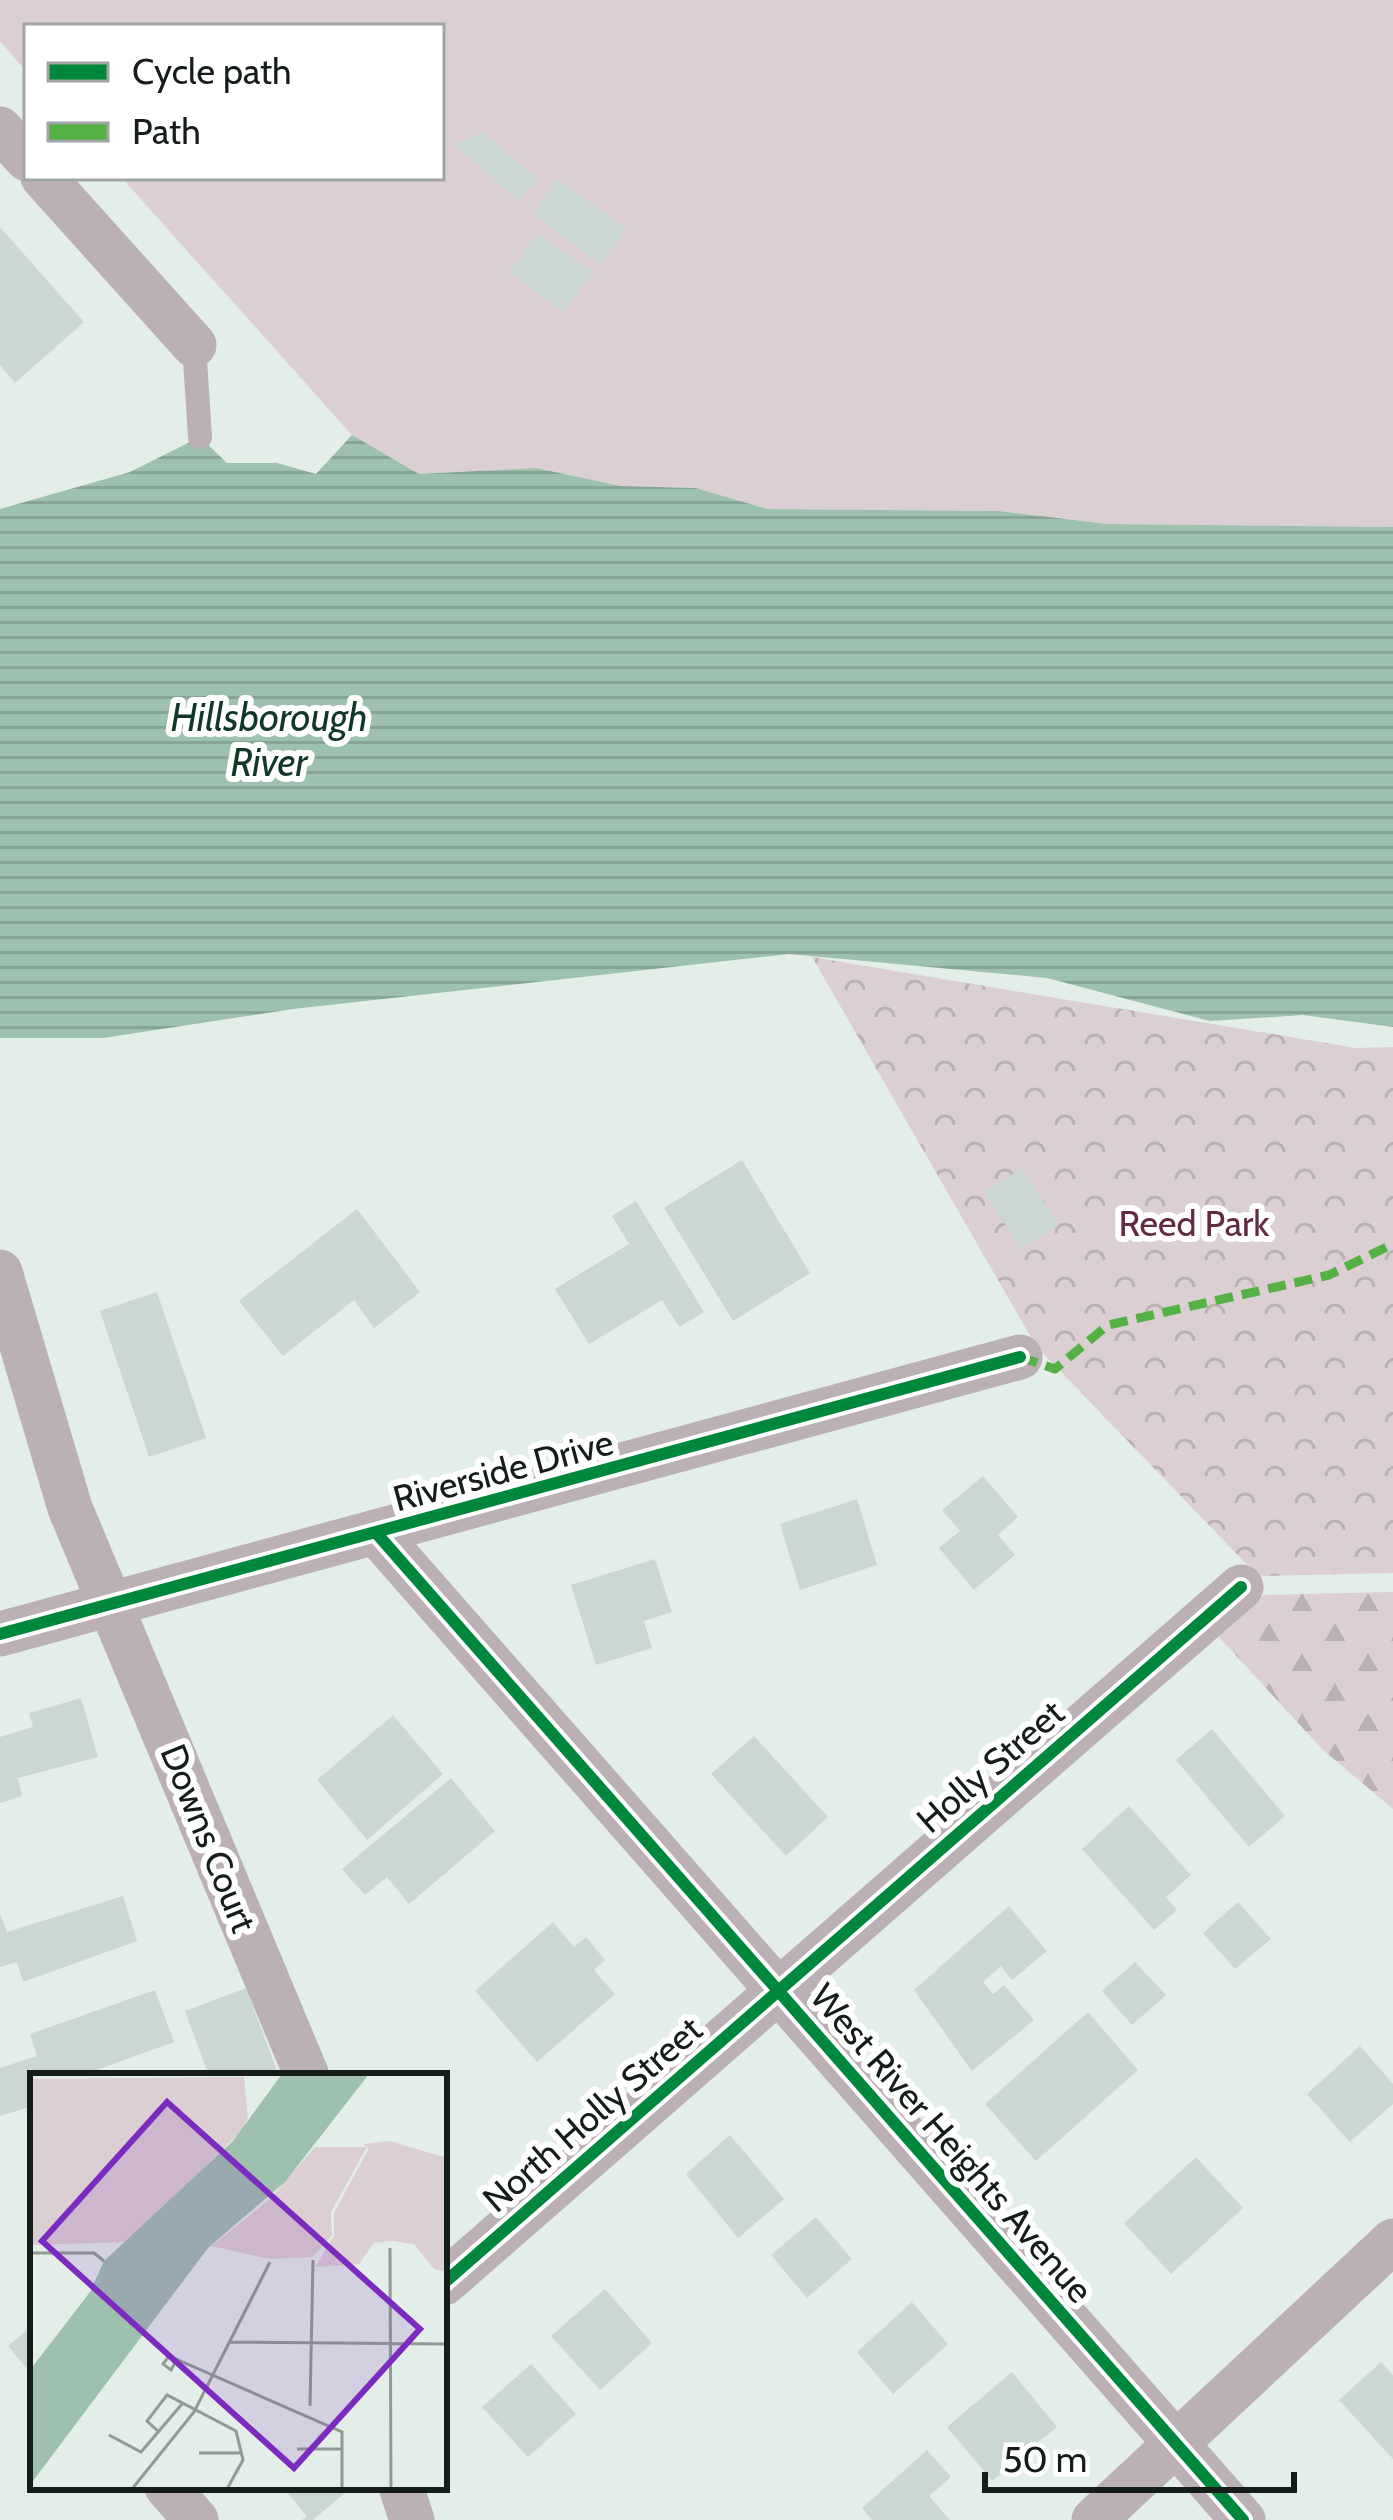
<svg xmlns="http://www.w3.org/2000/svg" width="1393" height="2520" viewBox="0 0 1393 2520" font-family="Cabin,sans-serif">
<defs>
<pattern id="forest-firs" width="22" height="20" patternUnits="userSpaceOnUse" patternTransform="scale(3)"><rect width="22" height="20" fill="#dbcfd3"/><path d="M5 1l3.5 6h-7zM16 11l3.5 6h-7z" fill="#bbb1b5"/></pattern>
<pattern id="park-crowns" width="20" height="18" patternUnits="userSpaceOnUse" patternTransform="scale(3)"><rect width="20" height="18" fill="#dbcfd3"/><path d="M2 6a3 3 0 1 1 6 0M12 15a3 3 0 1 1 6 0" fill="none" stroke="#bbb1b5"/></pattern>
<pattern id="water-rules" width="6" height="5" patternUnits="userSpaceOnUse" patternTransform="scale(3)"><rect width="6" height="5" fill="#9ec0ae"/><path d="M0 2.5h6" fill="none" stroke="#87a595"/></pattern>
</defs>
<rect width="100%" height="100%" fill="#e3eee8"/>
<path fill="url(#forest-firs)" d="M 1393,1592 L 1393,1809 L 1322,1749 L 1218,1636 L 1264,1595 Z"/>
<path fill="url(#park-crowns)" d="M 812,957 L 1356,1048 L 1393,1047 L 1393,1573 L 1258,1576 L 1036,1346 Z"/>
<path fill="#dbcfd3" d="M 0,0 L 1393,0 L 1393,527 L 1108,524 L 999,511 L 767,509 L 696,488 L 621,486 L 536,468 L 419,474 L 352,435 L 121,177 L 441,177 L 441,27 L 27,27 L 27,72 L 0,41 Z"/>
<path fill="url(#water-rules)" d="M 352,435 L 419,474 L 536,468 L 621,486 L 696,488 L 767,509 L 999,511 L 1108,524 L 1393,527 L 1393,1027 L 1303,1015 L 1210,1021 L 1047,978 L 789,954 L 293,1009 L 103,1038 L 0,1038 L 0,509 L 130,472 L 200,437 L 227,463 L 277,463 L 316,474 Z"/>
<path fill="#cad8d1" d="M 483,132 L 538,179 L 519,200 L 455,145 Z
M 558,179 L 626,229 L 601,264 L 533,214 Z
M 0,227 L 84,322 L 15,383 L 0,365 Z
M 538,233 L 593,272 L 564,312 L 510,272 Z
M 742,1160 L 810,1273 L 733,1321 L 664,1208 Z
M 1022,1168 L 1059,1225 L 1021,1249 L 984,1192 Z
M 636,1201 L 704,1312 L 679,1327 L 662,1300 L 589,1344 L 555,1289 L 629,1244 L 612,1216 Z
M 357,1209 L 420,1292 L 374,1328 L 354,1300 L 283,1356 L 239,1301 Z
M 157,1292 L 206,1438 L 149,1457 L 100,1311 Z
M 983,1476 L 1018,1517 L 998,1535 L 1015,1555 L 974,1590 L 939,1548 L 960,1531 L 942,1510 Z
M 857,1499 L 877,1565 L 800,1590 L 780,1524 Z
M 655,1559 L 672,1612 L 644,1621 L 652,1648 L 596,1665 L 571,1585 Z
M 81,1698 L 98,1757 L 18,1778 L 22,1796 L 0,1803 L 0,1737 L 33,1727 L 29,1713 Z
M 393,1715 L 443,1774 L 367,1840 L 317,1780 Z
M 1212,1729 L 1285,1816 L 1249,1847 L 1176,1760 Z
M 754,1736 L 828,1817 L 786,1856 L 711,1774 Z
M 451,1778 L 495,1831 L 409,1904 L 387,1877 L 365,1895 L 342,1869 Z
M 1129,1806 L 1191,1875 L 1166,1897 L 1177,1910 L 1154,1930 L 1082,1849 Z
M 123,1896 L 137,1941 L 23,1982 L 17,1962 L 0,1967 L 0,1914 L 7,1932 Z
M 1238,1902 L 1271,1939 L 1235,1969 L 1203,1933 Z
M 1009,1906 L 1047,1951 L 1012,1980 L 1001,1966 L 983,1982 L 993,1994 L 1004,1985 L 1034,2020 L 972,2071 L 914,1990 Z
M 553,1922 L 574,1947 L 586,1937 L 605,1960 L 594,1970 L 615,1994 L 537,2062 L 475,1991 Z
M 1135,1962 L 1166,1995 L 1132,2025 L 1102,1991 Z
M 246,1988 L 279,2076 L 209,2076 L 185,2011 Z
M 155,1990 L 174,2042 L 80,2076 L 33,2076 L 33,2106 L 0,2116 L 0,2068 L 37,2056 L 30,2034 Z
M 1088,2012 L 1138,2070 L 1036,2161 L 985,2104 Z
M 1360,2046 L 1393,2084 L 1393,2104 L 1350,2142 L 1307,2094 Z
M 730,2135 L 784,2199 L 738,2238 L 686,2174 Z
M 1196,2157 L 1243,2208 L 1171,2274 L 1124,2223 Z
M 816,2217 L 852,2259 L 807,2298 L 771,2255 Z
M 605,2289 L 652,2343 L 600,2390 L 551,2336 Z
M 912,2302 L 948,2344 L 893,2394 L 857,2352 Z
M 33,2325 L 33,2376 L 8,2346 Z
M 1381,2362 L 1393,2375 L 1393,2459 L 1339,2400 Z
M 531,2364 L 576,2414 L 528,2457 L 482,2407 Z
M 1012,2372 L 1057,2427 L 992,2481 L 947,2427 Z
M 927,2450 L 951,2477 L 929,2496 L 950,2520 L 872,2520 L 862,2508 Z
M 282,2487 L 344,2487 L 347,2491 L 313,2520 L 302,2520 L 307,2516 Z"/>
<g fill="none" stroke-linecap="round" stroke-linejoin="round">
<path stroke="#bbb0b4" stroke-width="24" d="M 194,345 L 200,437"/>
<path stroke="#bbb0b4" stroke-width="45" d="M 0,129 L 27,159
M 43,177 L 194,345
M 0,1272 L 70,1508 L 307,2076
M 378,1535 L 1243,2520
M 0,1634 L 1020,1357
M 444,2283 L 1241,1587
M 167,2487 L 196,2520
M 401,2487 L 412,2520
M 1094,2520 L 1393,2241"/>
<path stroke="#55b145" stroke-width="9" stroke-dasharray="18 9" stroke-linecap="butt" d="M 1020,1357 L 1055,1369 L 1108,1325 L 1329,1275 L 1393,1244"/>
<g stroke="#fff" stroke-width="20">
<path id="cycleway" d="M 378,1535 L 1243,2520
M 0,1634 L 1020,1357
M 444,2283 L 1241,1587"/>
</g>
<use href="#cycleway" stroke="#00873e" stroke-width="12"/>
</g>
<g text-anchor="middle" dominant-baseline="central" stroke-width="12" stroke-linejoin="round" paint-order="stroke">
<g font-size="36" fill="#632a44" stroke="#fff">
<text x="1194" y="1223">Reed Park</text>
</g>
<g font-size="36" fill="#151d19" stroke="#fff">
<text transform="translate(503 1470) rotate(-15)">Riverside Drive</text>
<text transform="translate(990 1766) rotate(-41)">Holly Street</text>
<text transform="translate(209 1838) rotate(68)">Downs Court</text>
<text transform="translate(592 2114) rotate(-41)">North Holly Street</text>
<text transform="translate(952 2143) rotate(49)">West River Heights Avenue</text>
</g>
<g font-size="39" font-style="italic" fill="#113726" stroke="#fff">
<text x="269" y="717">Hillsborough<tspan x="269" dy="45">River</tspan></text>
</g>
</g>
<g transform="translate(30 2073)">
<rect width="417" height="417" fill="#e3eee8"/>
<path d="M 360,68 L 417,85 L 417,199 L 404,196 L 384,171 L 363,168 L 344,170 L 329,191 L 285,194 L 304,163 L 304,140 L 339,75 L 333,71 Z" fill="#dbcfd3"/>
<path d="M 285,74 L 337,74 L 301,139 L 302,162 L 283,184 L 240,186 L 181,173 L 239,127 Z" fill="#dbcfd3"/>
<path d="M 214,4 L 218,45 L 211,59 L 97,169 L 0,172 L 0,6 Z" fill="#dbcfd3"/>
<path d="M 252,1 L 339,1 L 255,109 L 178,175 L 0,412 L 0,297 L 60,219 L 74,188 L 203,68 Z" fill="#9ec0ae"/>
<path fill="none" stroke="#919a95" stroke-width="3" d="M 360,175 L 361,416M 0,180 L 64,180 L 74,188M 200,269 L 417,271M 147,286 L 141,297 L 133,291 L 139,283 L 312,359 L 312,416M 280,333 L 283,187M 129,359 L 117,348 L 137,322 L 206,358 L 213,387 L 197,416M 79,362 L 111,379 L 152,331M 267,376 L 312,376M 169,380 L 212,380M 102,416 L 164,339 L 240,189"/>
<path fill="#7b2cbf" fill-opacity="0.15" stroke="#7b2cbf" stroke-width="6" d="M 137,29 L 390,256 L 264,395 L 12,168 Z"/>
<rect width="417" height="417" fill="none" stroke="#151d19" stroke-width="6"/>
</g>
<rect x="24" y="24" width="420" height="156" fill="#ffffff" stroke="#a1a5a3" stroke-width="3"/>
<rect x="48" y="63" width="60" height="18" fill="#00873e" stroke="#a1a5a3" stroke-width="3"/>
<text x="132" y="84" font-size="36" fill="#151d19">Cycle path</text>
<rect x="48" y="123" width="60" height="18" fill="#55b145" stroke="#a1a5a3" stroke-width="3"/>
<text x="132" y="144" font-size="36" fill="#151d19">Path</text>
<path d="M985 2472v18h309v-18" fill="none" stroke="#151d19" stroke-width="6"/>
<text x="1003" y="2472" font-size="36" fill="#151d19" stroke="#ffffff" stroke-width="9" paint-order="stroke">50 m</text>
</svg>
